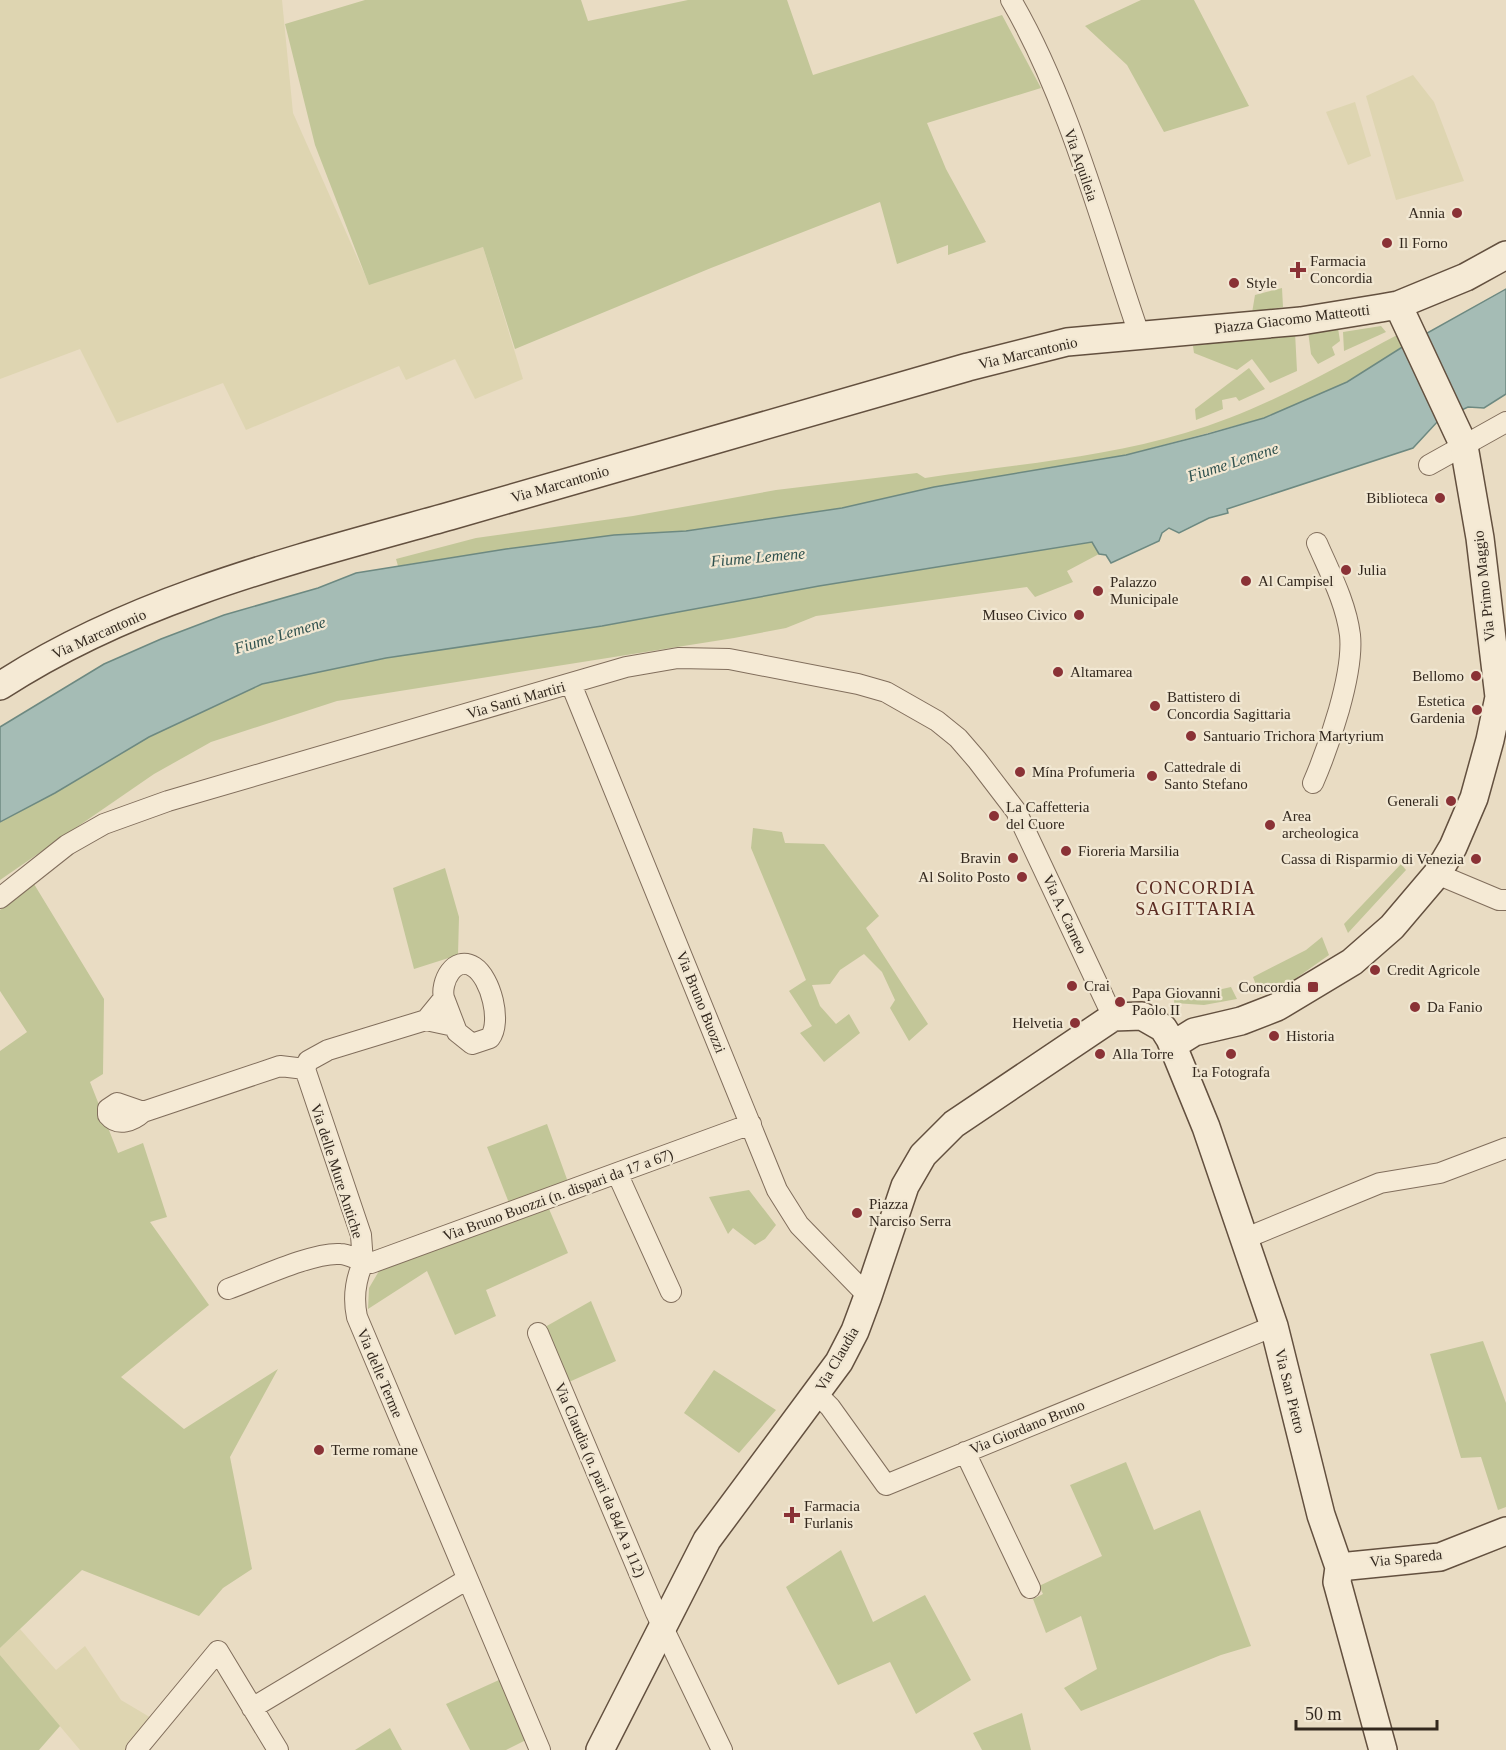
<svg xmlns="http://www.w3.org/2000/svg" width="1506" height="1750" viewBox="0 0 1506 1750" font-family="Georgia,serif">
<rect width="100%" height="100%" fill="#e9dcc3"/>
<path fill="#ded5b1" d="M 0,0 L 282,0 L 293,113 L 369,284 L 483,247 L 523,379 L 475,399 L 455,359 L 406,380 L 399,366 L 246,430 L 223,383 L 117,423 L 80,349 L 0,379 Z
M 1413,75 L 1434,102 L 1464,181 L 1396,200 L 1366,96 Z
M 1355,102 L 1371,156 L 1348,165 L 1326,112 Z
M 20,1629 L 56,1670 L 85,1646 L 121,1700 L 153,1719 L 132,1750 L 80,1750 L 0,1655 L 0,1648 Z"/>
<path fill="#c2c698" d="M 365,0 L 581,0 L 588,21 L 688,0 L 787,0 L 813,75 L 1002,15 L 1041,88 L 927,123 L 946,169 L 986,242 L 948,255 L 948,245 L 897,264 L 880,202 L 711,268 L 515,349 L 483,247 L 369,285 L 315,145 L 285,24 Z
M 1141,0 L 1194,0 L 1249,106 L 1164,132 L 1127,65 L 1085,26 Z
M 1282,288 L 1283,307 L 1252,313 L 1255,295 Z
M 1381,326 L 1386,332 L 1344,351 L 1343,332 Z
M 1338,328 L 1340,341 L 1332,347 L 1335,355 L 1318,364 L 1311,354 L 1308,331 Z
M 1295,332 L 1297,371 L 1270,383 L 1252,359 L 1237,370 L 1194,353 L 1193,346 Z
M 1399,334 L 1404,346 L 1347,382 L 1302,403 L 1264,418 L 1126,455 L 934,487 L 842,508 L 686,531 L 614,535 L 506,549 L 398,566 L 396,559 L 476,538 L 633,516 L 776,490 L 917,473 L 925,478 C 1011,465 1101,458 1185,433 C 1261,411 1329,371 1399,334 Z
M 1249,368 L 1265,389 L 1239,401 L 1236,397 L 1222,400 L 1223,409 L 1196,420 L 1195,409 Z
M 1092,542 L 1099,554 L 1067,571 L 1073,582 L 1035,597 L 1027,587 L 816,616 L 786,628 L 734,638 L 337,701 L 211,742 L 154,774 L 0,880 L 0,822 L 55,793 L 149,737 L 262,684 L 386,658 L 602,626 L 819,586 Z
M 753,828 L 782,832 L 785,843 L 824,844 L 879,916 L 866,928 L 928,1024 L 909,1041 L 890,1008 L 895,1000 L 882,972 L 864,954 L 840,970 L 830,984 L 812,985 L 820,1006 L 836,1024 L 849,1014 L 860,1033 L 824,1062 L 800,1033 L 812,1026 L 789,991 L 806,980 L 751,848 Z
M 1401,864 L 1406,870 L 1348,933 L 1344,924 Z
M 445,868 L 459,917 L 458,955 L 414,969 L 393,888 Z
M 34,884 L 104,999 L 103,1074 L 90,1082 L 118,1153 L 143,1143 L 167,1217 L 150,1222 L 209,1305 L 121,1377 L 184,1429 L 278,1369 L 230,1457 L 252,1569 L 223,1588 L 199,1616 L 82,1570 L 0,1648 L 0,1051 L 27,1032 L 0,991 L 0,910 Z
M 1322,937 L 1329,955 L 1295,979 L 1260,995 L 1253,977 L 1306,950 Z
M 1231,987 L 1237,999 L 1204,1005 L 1174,1003 L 1175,991 L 1200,994 Z
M 547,1124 L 568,1182 L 509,1203 L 487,1147 Z
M 749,1190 L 776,1225 L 765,1239 L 755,1245 L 733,1228 L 728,1234 L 709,1197 Z
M 549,1209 L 568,1253 L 486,1290 L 496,1316 L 455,1335 L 427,1271 L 368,1309 L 369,1288 L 379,1271 Z
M 591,1301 L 616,1361 L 569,1382 L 545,1327 Z
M 1483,1341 L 1506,1403 L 1506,1507 L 1498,1510 L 1481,1457 L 1461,1458 L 1430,1354 Z
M 714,1370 L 776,1410 L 739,1453 L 684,1413 Z
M 1126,1462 L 1154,1530 L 1200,1510 L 1251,1646 L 1221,1655 L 1081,1711 L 1064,1688 L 1097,1669 L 1081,1616 L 1046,1633 L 1033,1599 L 1043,1594 L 1039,1586 L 1102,1556 L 1070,1485 Z
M 841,1550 L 873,1622 L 925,1595 L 971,1680 L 916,1714 L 890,1662 L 838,1685 L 786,1587 Z
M 0,1655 L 60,1726 L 39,1750 L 0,1750 Z
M 499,1680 L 526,1740 L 506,1750 L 470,1750 L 446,1704 Z
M 1022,1713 L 1031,1750 L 982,1750 L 973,1733 Z
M 390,1728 L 402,1750 L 355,1750 Z"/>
<path fill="#a5bcb5" stroke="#6d8981" stroke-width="1.5" d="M 1506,289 L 1506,394 L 1484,408 L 1468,407 L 1438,421 L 1413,448 L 1227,509 L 1228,513 L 1209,518 L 1179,533 L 1169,528 L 1162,533 L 1159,541 L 1111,563 L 1106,555 L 1099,554 L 1092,542 L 819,586 L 602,626 L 386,658 L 262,684 L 149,737 L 55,793 L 0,822 L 0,727 L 104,664 L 161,639 L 224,615 L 318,588 L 356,573 L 506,549 L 614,535 L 686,531 L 842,508 L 934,487 L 1126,455 L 1208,434 L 1264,418 L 1347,382 L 1404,346 Z"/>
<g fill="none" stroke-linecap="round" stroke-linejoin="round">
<g stroke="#816e5c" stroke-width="22">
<path id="street" d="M 1011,0 C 1068,97 1102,227 1139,334
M 1429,465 L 1506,422
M 571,684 L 777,1190 L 799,1225 L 868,1296
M 1313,783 C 1329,746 1354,674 1350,635 C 1346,603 1330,573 1317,543
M 1437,874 L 1499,900 L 1506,900
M 0,898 L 67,845 L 104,824 L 168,801 L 626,667 L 678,658 L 729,659 L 858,684 L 886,692 L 937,721 L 958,738 L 977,760 L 1016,811 L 1113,1017
M 444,998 L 457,1032 L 472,1044 L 490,1038 C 502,1022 491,978 474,967 C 454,954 440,983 444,998 L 426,1020 L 454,1026
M 143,1112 L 117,1103 L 108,1109 L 108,1115 C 118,1127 133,1121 143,1112 L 280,1066 L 305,1069
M 617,1173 L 671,1292
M 1246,1238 L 1380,1183 L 1440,1173 L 1506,1148
M 363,1263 C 355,1281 353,1298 357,1317 L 540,1750
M 363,1263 L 361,1235 L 305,1069 L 308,1061 L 328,1050 L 426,1020
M 228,1289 C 256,1279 313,1252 340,1254 C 351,1254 360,1263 371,1263 L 751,1124
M 538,1333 L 656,1613 L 722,1750
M 817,1394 L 830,1407 L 886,1485 L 1274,1326
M 965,1452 L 1030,1588
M 252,1708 L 466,1580
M 136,1750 L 218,1651 L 278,1750"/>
</g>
<g stroke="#63503f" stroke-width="30">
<path id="secondary" d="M 0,686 C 135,598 296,559 450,516 C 622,466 796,417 968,367 L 1067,342 L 1301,321 L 1381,308 L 1398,305 L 1466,277 L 1506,255
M 1170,1039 L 1178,1042 L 1194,1032 L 1241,1021 L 1277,1007 L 1352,962 L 1392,927 L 1437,874 L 1453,847 L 1474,798 L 1490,740 L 1499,697 L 1480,538 L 1464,446 L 1398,305
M 1339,1567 L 1440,1557 L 1506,1531
M 600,1750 L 707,1540 L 839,1362 L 855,1331 L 868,1296 L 905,1186 L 923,1155 L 954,1124 L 1113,1017 L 1142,1016 L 1163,1028 L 1170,1039 L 1206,1127 L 1274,1326 L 1321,1515 L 1339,1567 L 1337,1582 L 1383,1750"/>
</g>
<use href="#street" stroke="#f5ead5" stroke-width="20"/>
<use href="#secondary" stroke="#f5ead5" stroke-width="27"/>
</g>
<g fill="#8a3236" stroke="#f1e7d2" stroke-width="2">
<circle cx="1457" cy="213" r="6"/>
<circle cx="1387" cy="243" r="6"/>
<path d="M1295 261h6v6h6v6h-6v6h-6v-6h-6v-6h6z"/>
<circle cx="1234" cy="283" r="6"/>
<circle cx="1440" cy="498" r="6"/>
<circle cx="1346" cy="570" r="6"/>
<circle cx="1246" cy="581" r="6"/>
<circle cx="1098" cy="591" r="6"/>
<circle cx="1079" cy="615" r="6"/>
<circle cx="1058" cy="672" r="6"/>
<circle cx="1476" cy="676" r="6"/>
<circle cx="1155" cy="706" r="6"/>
<circle cx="1477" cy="710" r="6"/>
<circle cx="1191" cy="736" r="6"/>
<circle cx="1020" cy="772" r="6"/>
<circle cx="1152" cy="776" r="6"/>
<circle cx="1451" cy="801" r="6"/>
<circle cx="994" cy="816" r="6"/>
<circle cx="1270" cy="825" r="6"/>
<circle cx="1066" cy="851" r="6"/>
<circle cx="1013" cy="858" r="6"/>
<circle cx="1476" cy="859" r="6"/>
<circle cx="1022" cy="877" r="6"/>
<circle cx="1375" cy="970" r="6"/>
<circle cx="1072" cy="986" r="6"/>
<rect x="1307" y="981" width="12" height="12" rx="3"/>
<circle cx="1120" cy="1002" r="6"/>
<circle cx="1415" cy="1007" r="6"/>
<circle cx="1075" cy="1023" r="6"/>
<circle cx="1274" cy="1036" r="6"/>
<circle cx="1100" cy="1054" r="6"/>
<circle cx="1231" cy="1054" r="6"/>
<circle cx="857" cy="1213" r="6"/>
<circle cx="319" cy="1450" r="6"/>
<path d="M789 1506h6v6h6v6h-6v6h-6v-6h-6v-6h6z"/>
</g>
<g text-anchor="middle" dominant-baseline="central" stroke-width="4.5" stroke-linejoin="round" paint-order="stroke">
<g font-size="15" fill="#33281e" stroke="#f1e7d2">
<text transform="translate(1081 165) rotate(71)">Via Aquileia</text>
<text transform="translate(1292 319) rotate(-7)">Piazza Giacomo Matteotti</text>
<text transform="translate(1028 353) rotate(-13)">Via Marcantonio</text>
<text transform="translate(560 484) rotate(-16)">Via Marcantonio</text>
<text transform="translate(1484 586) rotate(-96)">Via Primo Maggio</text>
<text transform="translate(99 634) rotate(-24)">Via Marcantonio</text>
<text transform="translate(516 700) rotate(-16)">Via Santi Martiri</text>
<text transform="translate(1065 914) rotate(65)">Via A. Carneo</text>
<text transform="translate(701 1002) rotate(68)">Via Bruno Buozzi</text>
<text transform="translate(337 1171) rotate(72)">Via delle Mure Antiche</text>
<text transform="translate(558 1195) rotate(-20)">Via Bruno Buozzi (n. dispari da 17 a 67)</text>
<text transform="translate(837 1359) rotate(-60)">Via Claudia</text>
<text transform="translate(380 1373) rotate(67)">Via delle Terme</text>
<text transform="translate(1290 1391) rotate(76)">Via San Pietro</text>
<text transform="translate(1027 1427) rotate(-22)">Via Giordano Bruno</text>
<text transform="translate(600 1480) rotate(67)">Via Claudia (n. pari da 84/A a 112)</text>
<text transform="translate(1406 1558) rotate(-6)">Via Spareda</text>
</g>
<g font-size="15" fill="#33281e" stroke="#f1e7d2" text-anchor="start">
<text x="1445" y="213" text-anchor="end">Annia</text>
<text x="1399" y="243">Il Forno</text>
<text x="1310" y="261">Farmacia<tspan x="1310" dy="17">Concordia</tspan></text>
<text x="1246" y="283">Style</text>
<text x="1428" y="498" text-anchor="end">Biblioteca</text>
<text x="1358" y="570">Julia</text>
<text x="1258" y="581">Al Campisel</text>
<text x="1110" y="582">Palazzo<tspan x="1110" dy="17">Municipale</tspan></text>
<text x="1067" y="615" text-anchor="end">Museo Civico</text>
<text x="1070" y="672">Altamarea</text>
<text x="1464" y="676" text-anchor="end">Bellomo</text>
<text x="1167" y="697">Battistero di<tspan x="1167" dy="17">Concordia Sagittaria</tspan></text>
<text x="1465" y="701" text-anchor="end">Estetica<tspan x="1465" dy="17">Gardenia</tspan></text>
<text x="1203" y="736">Santuario Trichora Martyrium</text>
<text x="1164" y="767">Cattedrale di<tspan x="1164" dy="17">Santo Stefano</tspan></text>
<text x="1032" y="772">Mína Profumeria</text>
<text x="1439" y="801" text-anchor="end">Generali</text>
<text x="1006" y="807">La Caffetteria<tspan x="1006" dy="17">del Cuore</tspan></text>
<text x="1282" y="816">Area<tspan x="1282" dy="17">archeologica</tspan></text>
<text x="1078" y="851">Fioreria Marsilia</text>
<text x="1001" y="858" text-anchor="end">Bravin</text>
<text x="1464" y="859" text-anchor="end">Cassa di Risparmio di Venezia</text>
<text x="1010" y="877" text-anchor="end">Al Solito Posto</text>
<text x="1387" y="970">Credit Agricole</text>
<text x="1084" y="986">Crai</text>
<text x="1301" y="987" text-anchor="end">Concordia</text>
<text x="1132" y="993">Papa Giovanni<tspan x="1132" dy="17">Paolo II</tspan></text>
<text x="1427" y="1007">Da Fanio</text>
<text x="1063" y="1023" text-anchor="end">Helvetia</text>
<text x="1286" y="1036">Historia</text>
<text x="1112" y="1054">Alla Torre</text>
<text x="1231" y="1072" text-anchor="middle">La Fotografa</text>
<text x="869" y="1204">Piazza<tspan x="869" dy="17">Narciso Serra</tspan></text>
<text x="331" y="1450">Terme romane</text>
<text x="804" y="1506">Farmacia<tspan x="804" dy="17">Furlanis</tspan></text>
</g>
<g font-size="16" font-style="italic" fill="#2f514e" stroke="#f1e7d2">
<text transform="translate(1233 462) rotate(-18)">Fiume Lemene</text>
<text transform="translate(758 557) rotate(-5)">Fiume Lemene</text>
<text transform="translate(280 635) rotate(-17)">Fiume Lemene</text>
</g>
<g font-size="18" letter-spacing="1.5" fill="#5b2c22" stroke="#f1e7d2">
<text x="1196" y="888">CONCORDIA<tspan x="1196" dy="21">SAGITTARIA</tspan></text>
</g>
</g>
<path d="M1296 1720v9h141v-9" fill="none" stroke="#33281e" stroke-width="3"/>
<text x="1305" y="1720" font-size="18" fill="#33281e" stroke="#f1e7d2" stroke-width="4.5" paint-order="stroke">50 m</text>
</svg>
